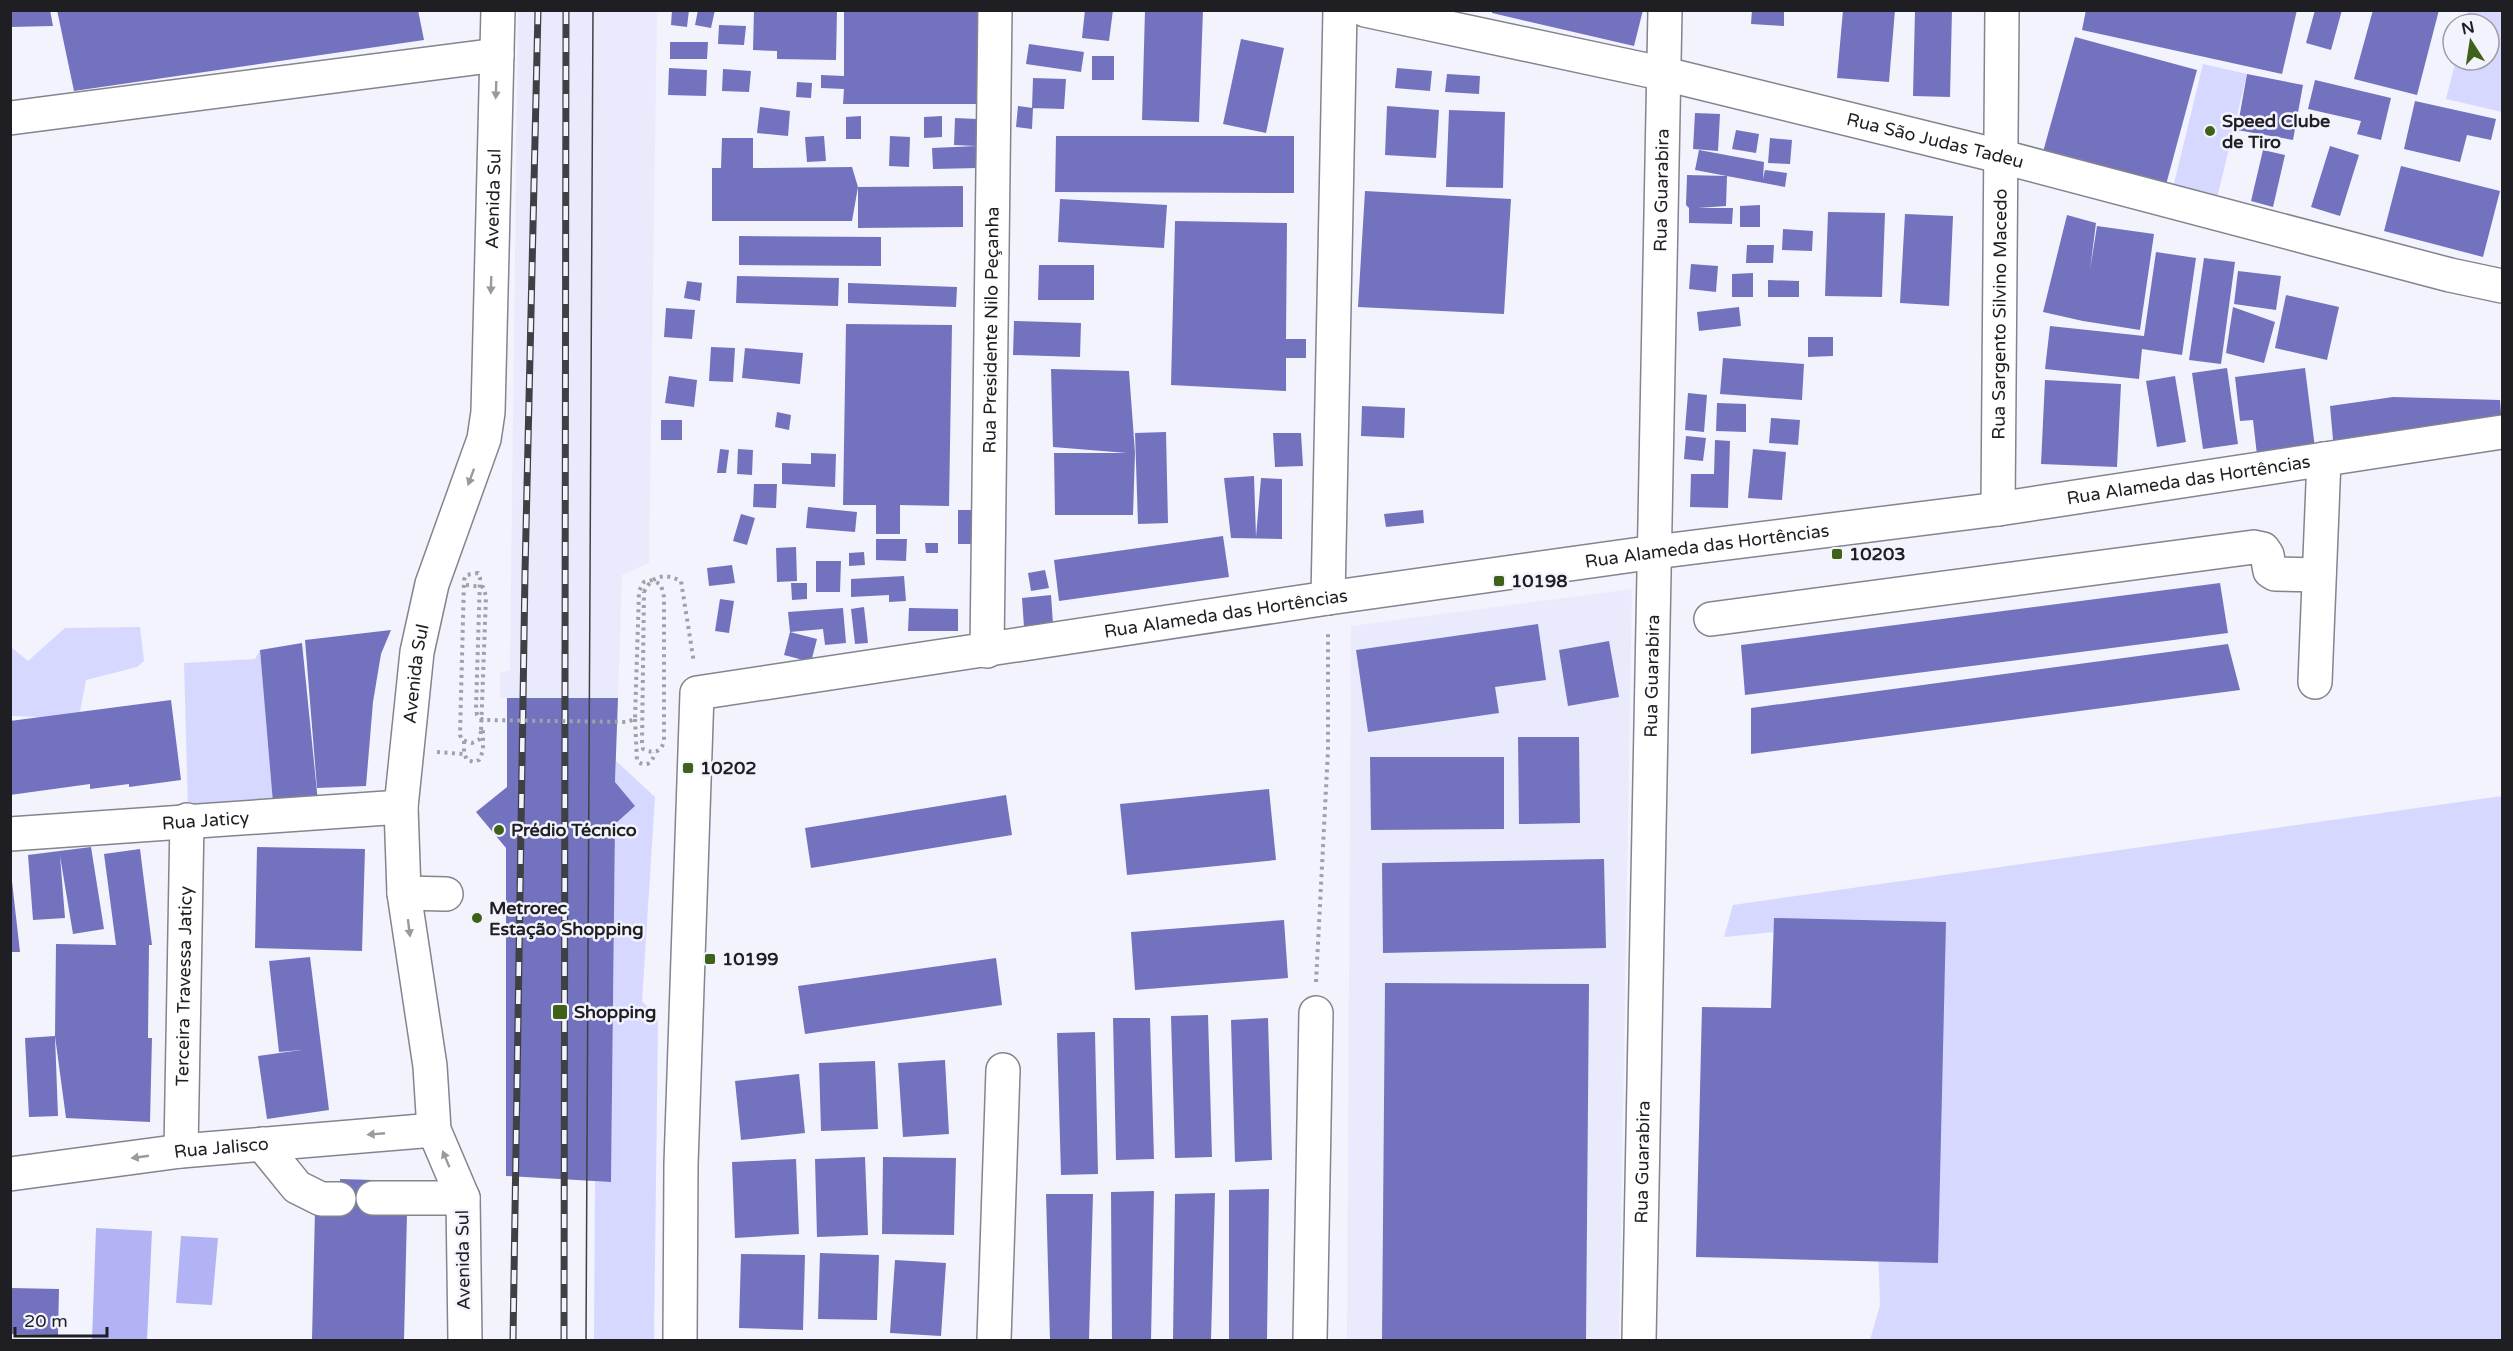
<svg xmlns="http://www.w3.org/2000/svg" width="2513" height="1351" viewBox="0 0 2513 1351" font-family="'Varela Round',sans-serif">
<rect width="100%" height="100%" fill="#f2f3fd"/>
<path fill="#e9eafc" d="M 518,11 L 657,11 L 649,563 L 622,575 L 618,698 L 500,698 L 500,673 L 510,670 Z
M 1632,589 L 1619,1340 L 1347,1340 L 1351,626 Z"/>
<path fill="#d6d8ff" d="M 2468,11 L 2502,11 L 2502,112 L 2446,99 L 2456,60 L 2489,60 L 2489,24 L 2465,24 Z
M 2203,64 L 2247,74 L 2217,198 L 2173,188 Z
M 140,627 L 144,661 L 137,667 L 86,680 L 80,712 L 41,717 L 11,716 L 11,647 L 28,661 L 65,628 Z
M 260,650 L 273,803 L 188,811 L 184,663 L 255,659 Z
M 616,761 L 655,797 L 642,1001 L 658,1019 L 654,1340 L 594,1340 L 595,1181 L 611,1182 L 615,824 L 634,806 L 615,782 Z
M 2502,796 L 2502,1340 L 1870,1340 L 1880,1305 L 1868,923 L 1724,937 L 1733,905 Z"/>
<path fill="#b1b3f5" d="M 96,1228 L 152,1231 L 147,1340 L 92,1340 Z
M 181,1236 L 218,1238 L 212,1305 L 176,1303 Z"/>
<path fill="#7372bf" d="M 10,10 L 50,10 L 53,26 L 10,27 Z
M 57,10 L 418,10 L 424,40 L 74,91 Z
M 672,10 L 689,10 L 687,27 L 671,25 Z
M 698,10 L 715,10 L 711,28 L 695,25 Z
M 754,10 L 837,10 L 836,60 L 777,59 L 777,51 L 753,50 Z
M 844,10 L 983,10 L 982,104 L 843,104 L 844,89 L 821,88 L 821,75 L 844,76 Z
M 1085,10 L 1113,10 L 1109,41 L 1082,38 Z
M 1145,10 L 1203,10 L 1199,122 L 1142,120 Z
M 1492,10 L 1643,10 L 1634,46 L 1492,13 Z
M 1752,10 L 1784,10 L 1784,26 L 1751,24 Z
M 1843,10 L 1895,10 L 1889,82 L 1837,78 Z
M 1915,10 L 1952,10 L 1950,97 L 1913,96 Z
M 2086,10 L 2297,10 L 2282,74 L 2082,30 Z
M 2315,10 L 2342,10 L 2331,50 L 2306,43 Z
M 2373,10 L 2439,10 L 2417,95 L 2354,79 Z
M 719,25 L 746,26 L 744,45 L 718,44 Z
M 2075,37 L 2197,70 L 2164,192 L 2041,159 Z
M 1241,39 L 1284,48 L 1266,133 L 1223,124 Z
M 670,42 L 708,42 L 707,59 L 670,59 Z
M 1029,44 L 1084,52 L 1081,72 L 1026,64 Z
M 1092,56 L 1114,56 L 1114,80 L 1092,80 Z
M 669,68 L 707,70 L 706,96 L 668,95 Z
M 1397,68 L 1432,71 L 1430,91 L 1395,88 Z
M 723,69 L 751,71 L 749,92 L 722,91 Z
M 1447,74 L 1480,76 L 1479,94 L 1445,92 Z
M 2247,74 L 2303,85 L 2293,140 L 2237,130 Z
M 1033,78 L 1066,79 L 1064,109 L 1032,108 Z
M 2315,80 L 2391,98 L 2381,140 L 2357,134 L 2361,121 L 2308,109 Z
M 797,82 L 812,83 L 811,98 L 796,97 Z
M 2415,101 L 2496,119 L 2491,140 L 2467,135 L 2460,162 L 2404,149 Z
M 1018,106 L 1033,108 L 1032,129 L 1016,127 Z
M 1387,106 L 1439,110 L 1436,158 L 1385,155 Z
M 760,107 L 790,111 L 788,136 L 757,133 Z
M 1449,110 L 1505,112 L 1503,188 L 1446,187 Z
M 1695,113 L 1720,114 L 1718,151 L 1693,149 Z
M 861,116 L 861,139 L 846,139 L 846,117 Z
M 942,116 L 942,137 L 924,138 L 924,117 Z
M 955,118 L 977,119 L 976,146 L 954,145 Z
M 1736,130 L 1759,134 L 1756,153 L 1732,149 Z
M 824,136 L 826,161 L 807,162 L 805,137 Z
M 890,136 L 910,137 L 909,167 L 889,166 Z
M 1056,136 L 1294,136 L 1294,193 L 1055,192 Z
M 722,138 L 753,138 L 753,168 L 852,167 L 858,187 L 963,186 L 963,227 L 858,228 L 858,187 L 852,221 L 712,221 L 712,168 L 721,168 Z
M 1770,138 L 1792,140 L 1790,164 L 1768,163 Z
M 977,146 L 978,168 L 933,169 L 932,148 Z
M 2330,146 L 2359,155 L 2340,216 L 2311,207 Z
M 1699,150 L 1764,162 L 1763,179 L 1765,170 L 1787,173 L 1785,187 L 1695,170 Z
M 2263,150 L 2285,155 L 2273,207 L 2251,201 Z
M 2401,166 L 2500,191 L 2483,257 L 2384,231 Z
M 1687,175 L 1727,176 L 1726,206 L 1698,208 L 1733,208 L 1732,224 L 1689,223 L 1689,208 L 1686,205 Z
M 1365,191 L 1511,199 L 1504,314 L 1358,307 Z
M 1060,199 L 1167,205 L 1164,248 L 1058,242 Z
M 1760,205 L 1760,227 L 1740,227 L 1740,206 Z
M 1828,212 L 1885,213 L 1882,297 L 1825,296 Z
M 1905,214 L 1953,216 L 1949,306 L 1900,303 Z
M 2067,215 L 2096,223 L 2090,270 L 2097,226 L 2154,234 L 2140,330 L 2083,321 L 2043,312 Z
M 1175,221 L 1287,223 L 1286,339 L 1306,339 L 1306,358 L 1286,358 L 1286,391 L 1171,385 Z
M 1783,229 L 1813,231 L 1812,251 L 1782,250 Z
M 739,236 L 881,237 L 881,266 L 739,265 Z
M 1747,245 L 1774,245 L 1773,263 L 1746,263 Z
M 2156,252 L 2196,258 L 2182,355 L 2142,349 L 2139,379 L 2045,369 L 2050,326 L 2144,336 Z
M 2204,258 L 2235,262 L 2221,364 L 2189,360 Z
M 1691,264 L 1718,266 L 1716,292 L 1689,289 Z
M 1039,265 L 1094,265 L 1094,300 L 1038,300 Z
M 2238,271 L 2281,276 L 2276,310 L 2234,304 Z
M 1753,273 L 1753,297 L 1732,297 L 1732,274 Z
M 737,276 L 839,278 L 838,306 L 736,303 Z
M 1768,280 L 1799,281 L 1799,297 L 1768,297 Z
M 687,281 L 702,283 L 700,301 L 684,298 Z
M 848,283 L 957,287 L 956,307 L 848,303 Z
M 2286,295 L 2339,307 L 2327,360 L 2275,348 Z
M 1739,307 L 1741,326 L 1699,331 L 1697,312 Z
M 2233,307 L 2275,322 L 2264,363 L 2226,353 Z
M 666,308 L 695,310 L 692,339 L 664,337 Z
M 1014,321 L 1081,323 L 1080,357 L 1013,355 Z
M 846,324 L 952,325 L 949,506 L 900,505 L 900,534 L 876,534 L 876,505 L 843,505 Z
M 1808,337 L 1833,337 L 1833,356 L 1808,357 Z
M 711,347 L 735,348 L 733,382 L 709,381 Z
M 745,348 L 803,353 L 800,384 L 742,378 Z
M 1723,358 L 1804,364 L 1802,400 L 1720,394 Z
M 2227,368 L 2238,444 L 2203,449 L 2192,373 Z
M 2305,368 L 2315,448 L 2257,455 L 2253,420 L 2240,421 L 2235,377 Z
M 1051,369 L 1129,371 L 1135,453 L 1133,515 L 1055,515 L 1054,453 L 1127,453 L 1053,447 Z
M 669,376 L 697,380 L 694,407 L 665,403 Z
M 2175,376 L 2186,442 L 2157,447 L 2146,381 Z
M 2045,380 L 2121,384 L 2117,467 L 2041,464 Z
M 1688,393 L 1707,395 L 1704,432 L 1685,430 Z
M 2393,397 L 2500,400 L 2502,427 L 2334,451 L 2330,406 Z
M 1717,403 L 1746,404 L 1746,432 L 1716,431 Z
M 1362,406 L 1405,408 L 1404,438 L 1361,436 Z
M 777,412 L 791,415 L 789,430 L 775,427 Z
M 1771,418 L 1800,420 L 1798,445 L 1769,443 Z
M 661,420 L 682,420 L 682,440 L 661,440 Z
M 1166,432 L 1168,523 L 1138,524 L 1135,433 Z
M 1273,433 L 1301,433 L 1303,466 L 1275,467 Z
M 1686,436 L 1706,438 L 1703,461 L 1684,459 Z
M 1715,440 L 1730,441 L 1728,508 L 1690,507 L 1691,474 L 1714,474 Z
M 720,449 L 729,450 L 726,473 L 717,473 Z
M 738,449 L 753,450 L 752,475 L 737,474 Z
M 1753,449 L 1786,452 L 1782,500 L 1748,498 Z
M 811,453 L 836,454 L 835,487 L 782,484 L 782,463 L 811,464 Z
M 1254,476 L 1256,537 L 1261,478 L 1282,479 L 1282,539 L 1231,538 L 1224,478 Z
M 754,484 L 777,484 L 776,508 L 753,507 Z
M 808,507 L 857,512 L 855,532 L 806,528 Z
M 958,510 L 976,510 L 976,544 L 958,544 Z
M 1423,510 L 1424,523 L 1386,527 L 1384,514 Z
M 741,514 L 755,518 L 747,545 L 733,541 Z
M 1223,536 L 1229,577 L 1059,601 L 1054,560 Z
M 876,539 L 907,539 L 906,561 L 876,560 Z
M 925,543 L 938,543 L 938,553 L 926,553 Z
M 796,547 L 797,581 L 777,582 L 776,548 Z
M 864,552 L 865,565 L 849,566 L 849,553 Z
M 816,561 L 841,561 L 840,592 L 816,592 Z
M 732,565 L 735,583 L 709,586 L 707,568 Z
M 1045,570 L 1049,588 L 1031,591 L 1028,573 Z
M 904,576 L 906,601 L 889,602 L 889,595 L 851,597 L 851,579 Z
M 791,583 L 807,583 L 807,599 L 792,600 Z
M 2220,583 L 2228,633 L 1745,695 L 1741,645 Z
M 1051,595 L 1053,624 L 1024,627 L 1022,598 Z
M 720,599 L 734,601 L 729,633 L 715,631 Z
M 864,607 L 868,643 L 855,644 L 851,609 Z
M 843,608 L 846,643 L 825,645 L 823,629 L 790,632 L 817,639 L 811,662 L 784,655 L 790,632 L 788,612 Z
M 909,608 L 958,609 L 958,631 L 908,631 Z
M 1538,624 L 1546,680 L 1495,687 L 1499,713 L 1368,732 L 1356,650 Z
M 391,630 L 381,654 L 373,702 L 366,786 L 317,788 L 305,640 Z
M 1609,641 L 1619,697 L 1568,706 L 1559,650 Z
M 302,643 L 318,802 L 273,803 L 260,650 Z
M 2228,644 L 2240,690 L 1751,754 L 1751,708 Z
M 507,698 L 618,698 L 615,782 L 635,806 L 615,824 L 611,1182 L 506,1176 L 506,848 L 476,812 L 507,787 Z
M 171,700 L 181,780 L 129,787 L 129,784 L 90,789 L 90,784 L 10,795 L 10,721 Z
M 1518,737 L 1579,737 L 1580,823 L 1519,824 Z
M 1370,757 L 1504,757 L 1504,829 L 1371,830 Z
M 1269,789 L 1276,860 L 1127,875 L 1120,804 Z
M 1006,795 L 1012,835 L 811,868 L 805,828 Z
M 91,847 L 104,929 L 73,934 L 60,856 L 65,918 L 33,920 L 28,855 Z
M 257,847 L 365,849 L 362,951 L 255,948 Z
M 140,849 L 152,945 L 149,945 L 148,1038 L 152,1038 L 150,1122 L 66,1118 L 55,1036 L 56,944 L 116,945 L 104,854 Z
M 1604,859 L 1606,948 L 1383,953 L 1382,863 Z
M 10,864 L 20,952 L 10,952 Z
M 1774,918 L 1946,922 L 1938,1263 L 1696,1257 L 1702,1007 L 1771,1008 Z
M 1284,920 L 1288,978 L 1135,990 L 1131,932 Z
M 310,957 L 329,1110 L 267,1119 L 258,1056 L 301,1050 L 279,1052 L 269,961 Z
M 996,958 L 1002,1005 L 805,1034 L 798,986 Z
M 1385,983 L 1589,984 L 1586,1340 L 1382,1340 Z
M 1208,1015 L 1212,1157 L 1175,1158 L 1171,1016 Z
M 1113,1018 L 1150,1018 L 1154,1159 L 1116,1160 Z
M 1268,1018 L 1272,1160 L 1235,1162 L 1231,1020 Z
M 1095,1032 L 1098,1174 L 1061,1175 L 1057,1033 Z
M 55,1036 L 58,1116 L 29,1117 L 25,1038 Z
M 945,1060 L 949,1134 L 903,1137 L 898,1063 Z
M 875,1061 L 878,1129 L 821,1131 L 819,1063 Z
M 799,1074 L 805,1133 L 741,1140 L 735,1081 Z
M 865,1157 L 868,1235 L 817,1237 L 815,1159 Z
M 883,1157 L 956,1158 L 954,1235 L 882,1234 Z
M 796,1159 L 799,1234 L 735,1238 L 732,1162 Z
M 340,1179 L 373,1180 L 373,1198 L 407,1213 L 404,1340 L 312,1340 L 315,1210 L 339,1210 Z
M 1269,1189 L 1267,1340 L 1229,1340 L 1229,1190 Z
M 1154,1191 L 1151,1340 L 1112,1340 L 1111,1192 Z
M 1215,1193 L 1211,1340 L 1173,1340 L 1175,1194 Z
M 1046,1194 L 1093,1194 L 1089,1340 L 1050,1340 Z
M 820,1253 L 879,1255 L 877,1320 L 818,1319 Z
M 741,1254 L 805,1255 L 803,1330 L 739,1328 Z
M 895,1260 L 946,1263 L 941,1336 L 890,1333 Z
M 11,1288 L 59,1289 L 58,1335 L 10,1334 Z"/>
<g fill="none" stroke-linecap="round" stroke-linejoin="round">
<g stroke="#83848d" stroke-width="36">
<g id="minor">
<path id="s1" d="M 1365,10 L 1665,74 L 1999,156 L 2450,275 L 2502,286"/>
<path d="M 10,118 L 497,55"/>
<path id="s2" d="M 1998,509 L 2002,10"/>
<path d="M 1328,598 L 1340,10"/>
<path d="M 1711,619 L 2254,547 L 2263,549 L 2267,555 L 2270,571 L 2275,574 L 2319,575"/>
<path id="s3" d="M 987,651 L 995,10"/>
<path d="M 2315,682 L 2324,459"/>
<path id="s4" d="M 10,834 L 401,807"/>
<path d="M 404,893 L 446,894"/>
<path d="M 262,1144 L 297,1187 L 321,1199 L 339,1199"/>
<path id="s5" d="M 181,1151 L 187,820"/>
<path id="s6" d="M 10,1174 L 181,1151 L 434,1130"/>
<path d="M 373,1198 L 463,1198"/>
<path id="s7" d="M 465,1340 L 463,1198 L 434,1130 L 430,1066 L 404,893 L 401,807 L 417,652 L 432,584 L 484,439 L 488,412 L 498,10"/>
<path id="s8" d="M 680,1340 L 681,1164 L 697,693 L 1328,598 L 1655,552 L 1998,509 L 2502,432"/>
<path d="M 994,1340 L 1003,1070"/>
<path d="M 1310,1340 L 1316,1013"/>
<path id="s9" d="M 1639,1340 L 1665,10"/>
</g>
</g>
<path stroke="#a0a1a8" stroke-width="4" stroke-dasharray="3 4.5" stroke-linecap="butt" d="M 466,585 L 483,587 L 486,596 L 481,731
M 644,592 C 652,575 665,573 681,581 L 694,663
M 635,719 L 637,761 C 646,768 654,763 654,752
M 464,741 L 464,753 L 467,760 L 474,762 L 479,760 L 483,751 L 483,729
M 437,752 L 463,754
M 1316,982 L 1328,750 L 1328,630"/>
<use href="#minor" stroke="#fff" stroke-width="33"/>
<path stroke="#3f4044" stroke-width="1.5" d="M 586,1340 L 593,10"/>
<g stroke="#3f4044" stroke-width="7">
<path id="rail" d="M 513,1340 L 525,573 L 538,10
M 564,1340 L 566,10"/>
</g>
<use href="#rail" stroke="#f2f3fd" stroke-width="4.5" stroke-dasharray="14" stroke-linecap="butt"/>
<path stroke="#a0a1a8" stroke-width="4" stroke-dasharray="3 4.5" stroke-linecap="butt" d="M 481,731 L 480,739 L 472,743 L 462,740 L 460,735 L 464,580 L 466,575 L 478,573 L 480,578 L 476,708 L 477,715 L 483,720 L 627,722 L 635,719 L 639,591 L 644,582 L 653,580 L 661,585 L 664,597 L 664,741 C 661,753 653,754 643,749 L 642,743 L 644,592"/>
</g>
<defs><path id="oneway-solid" d="M-6-.8H1V-3.2L6.5 0L1 3.2V.8H-6Z" transform="scale(1.5)"/></defs>
<g fill="#9a9a9c">
<use href="#oneway-solid" transform="translate(496 90) rotate(92)"/>
<use href="#oneway-solid" transform="translate(491 285) rotate(92)"/>
<use href="#oneway-solid" transform="translate(471 477) rotate(110)"/>
<use href="#oneway-solid" transform="translate(409 928) rotate(83)"/>
<use href="#oneway-solid" transform="translate(376 1134) rotate(175)"/>
<use href="#oneway-solid" transform="translate(140 1157) rotate(172)"/>
<use href="#oneway-solid" transform="translate(446 1159) rotate(-113)"/>
</g>
<g fill="#3e621a" stroke="#f2f3fd" stroke-width="2">
<circle cx="2210" cy="131" r="6"/>
<rect x="1831" y="548" width="12" height="12" rx="3"/>
<rect x="1493" y="575" width="12" height="12" rx="3"/>
<rect x="682" y="762" width="12" height="12" rx="3"/>
<circle cx="499" cy="830" r="6"/>
<circle cx="477" cy="918" r="6"/>
<rect x="704" y="953" width="12" height="12" rx="3"/>
<rect x="552" y="1004" width="16" height="16" rx="3"/>
</g>
<g text-anchor="middle" dominant-baseline="central" stroke-width="5" stroke-linejoin="round" paint-order="stroke">
<g font-size="18" font-weight="bold" fill="#1f1f23" stroke="#f2f3fd" text-anchor="start">
<text x="2222" y="121">Speed Clube<tspan x="2222" dy="21">de Tiro</tspan></text>
<text x="1849" y="554">10203</text>
<text x="1511" y="581">10198</text>
<text x="700" y="768">10202</text>
<text x="511" y="830">Prédio Técnico</text>
<text x="489" y="908">Metrorec<tspan x="489" dy="21">Estação Shopping</tspan></text>
<text x="722" y="959">10199</text>
<text x="574" y="1012">Shopping</text>
</g>
<g font-size="18" fill="#1f1f23" stroke="#f2f3fd">
<text stroke="none"><textPath href="#s1" startOffset="585">Rua São Judas Tadeu</textPath></text>
<text stroke="none"><textPath href="#s9" startOffset="1150">Rua Guarabira</textPath></text>
<text stroke="none"><textPath href="#s7" startOffset="1161">Avenida Sul</textPath></text>
<text stroke="none"><textPath href="#s2" startOffset="195">Rua Sargento Silvino Macedo</textPath></text>
<text stroke="none"><textPath href="#s3" startOffset="321">Rua Presidente Nilo Peçanha</textPath></text>
<text stroke="none"><textPath href="#s8" startOffset="2154">Rua Alameda das Hortências</textPath></text>
<text stroke="none"><textPath href="#s8" startOffset="1668">Rua Alameda das Hortências</textPath></text>
<text stroke="none"><textPath href="#s8" startOffset="1182">Rua Alameda das Hortências</textPath></text>
<text stroke="none"><textPath href="#s7" startOffset="675">Avenida Sul</textPath></text>
<text stroke="none"><textPath href="#s9" startOffset="664">Rua Guarabira</textPath></text>
<text stroke="none"><textPath href="#s4" startOffset="196">Rua Jaticy</textPath></text>
<text stroke="none"><textPath href="#s5" startOffset="165">Terceira Travessa Jaticy</textPath></text>
<text stroke="none"><textPath href="#s6" startOffset="213">Rua Jalisco</textPath></text>
<text stroke="none"><textPath href="#s9" startOffset="178">Rua Guarabira</textPath></text>
<text transform="translate(463 1260) rotate(-91)">Avenida Sul</text>
</g>
</g>
<rect width="2513" height="1351" fill="none" stroke="#1f1f23" stroke-width="24"/>
<g transform="translate(2471 42) rotate(348)"><circle r="28" fill="#f2f3fd" stroke="#9e9ea6" stroke-width="1.5"/>
<path d="M0-4.5L10 22L0 15L-10 22Z" fill="#3e621a"/>
<text y="-9" font-size="16" font-weight="bold" text-anchor="middle" fill="#1f1f23">N</text>
</g>
<path d="M15 1327v9h92v-9" fill="none" stroke="#1f1f23" stroke-width="3"/>
<text x="24" y="1327" font-size="18" fill="#1f1f23" stroke="#f2f3fd" stroke-width="4.5" paint-order="stroke">20 m</text>
</svg>
